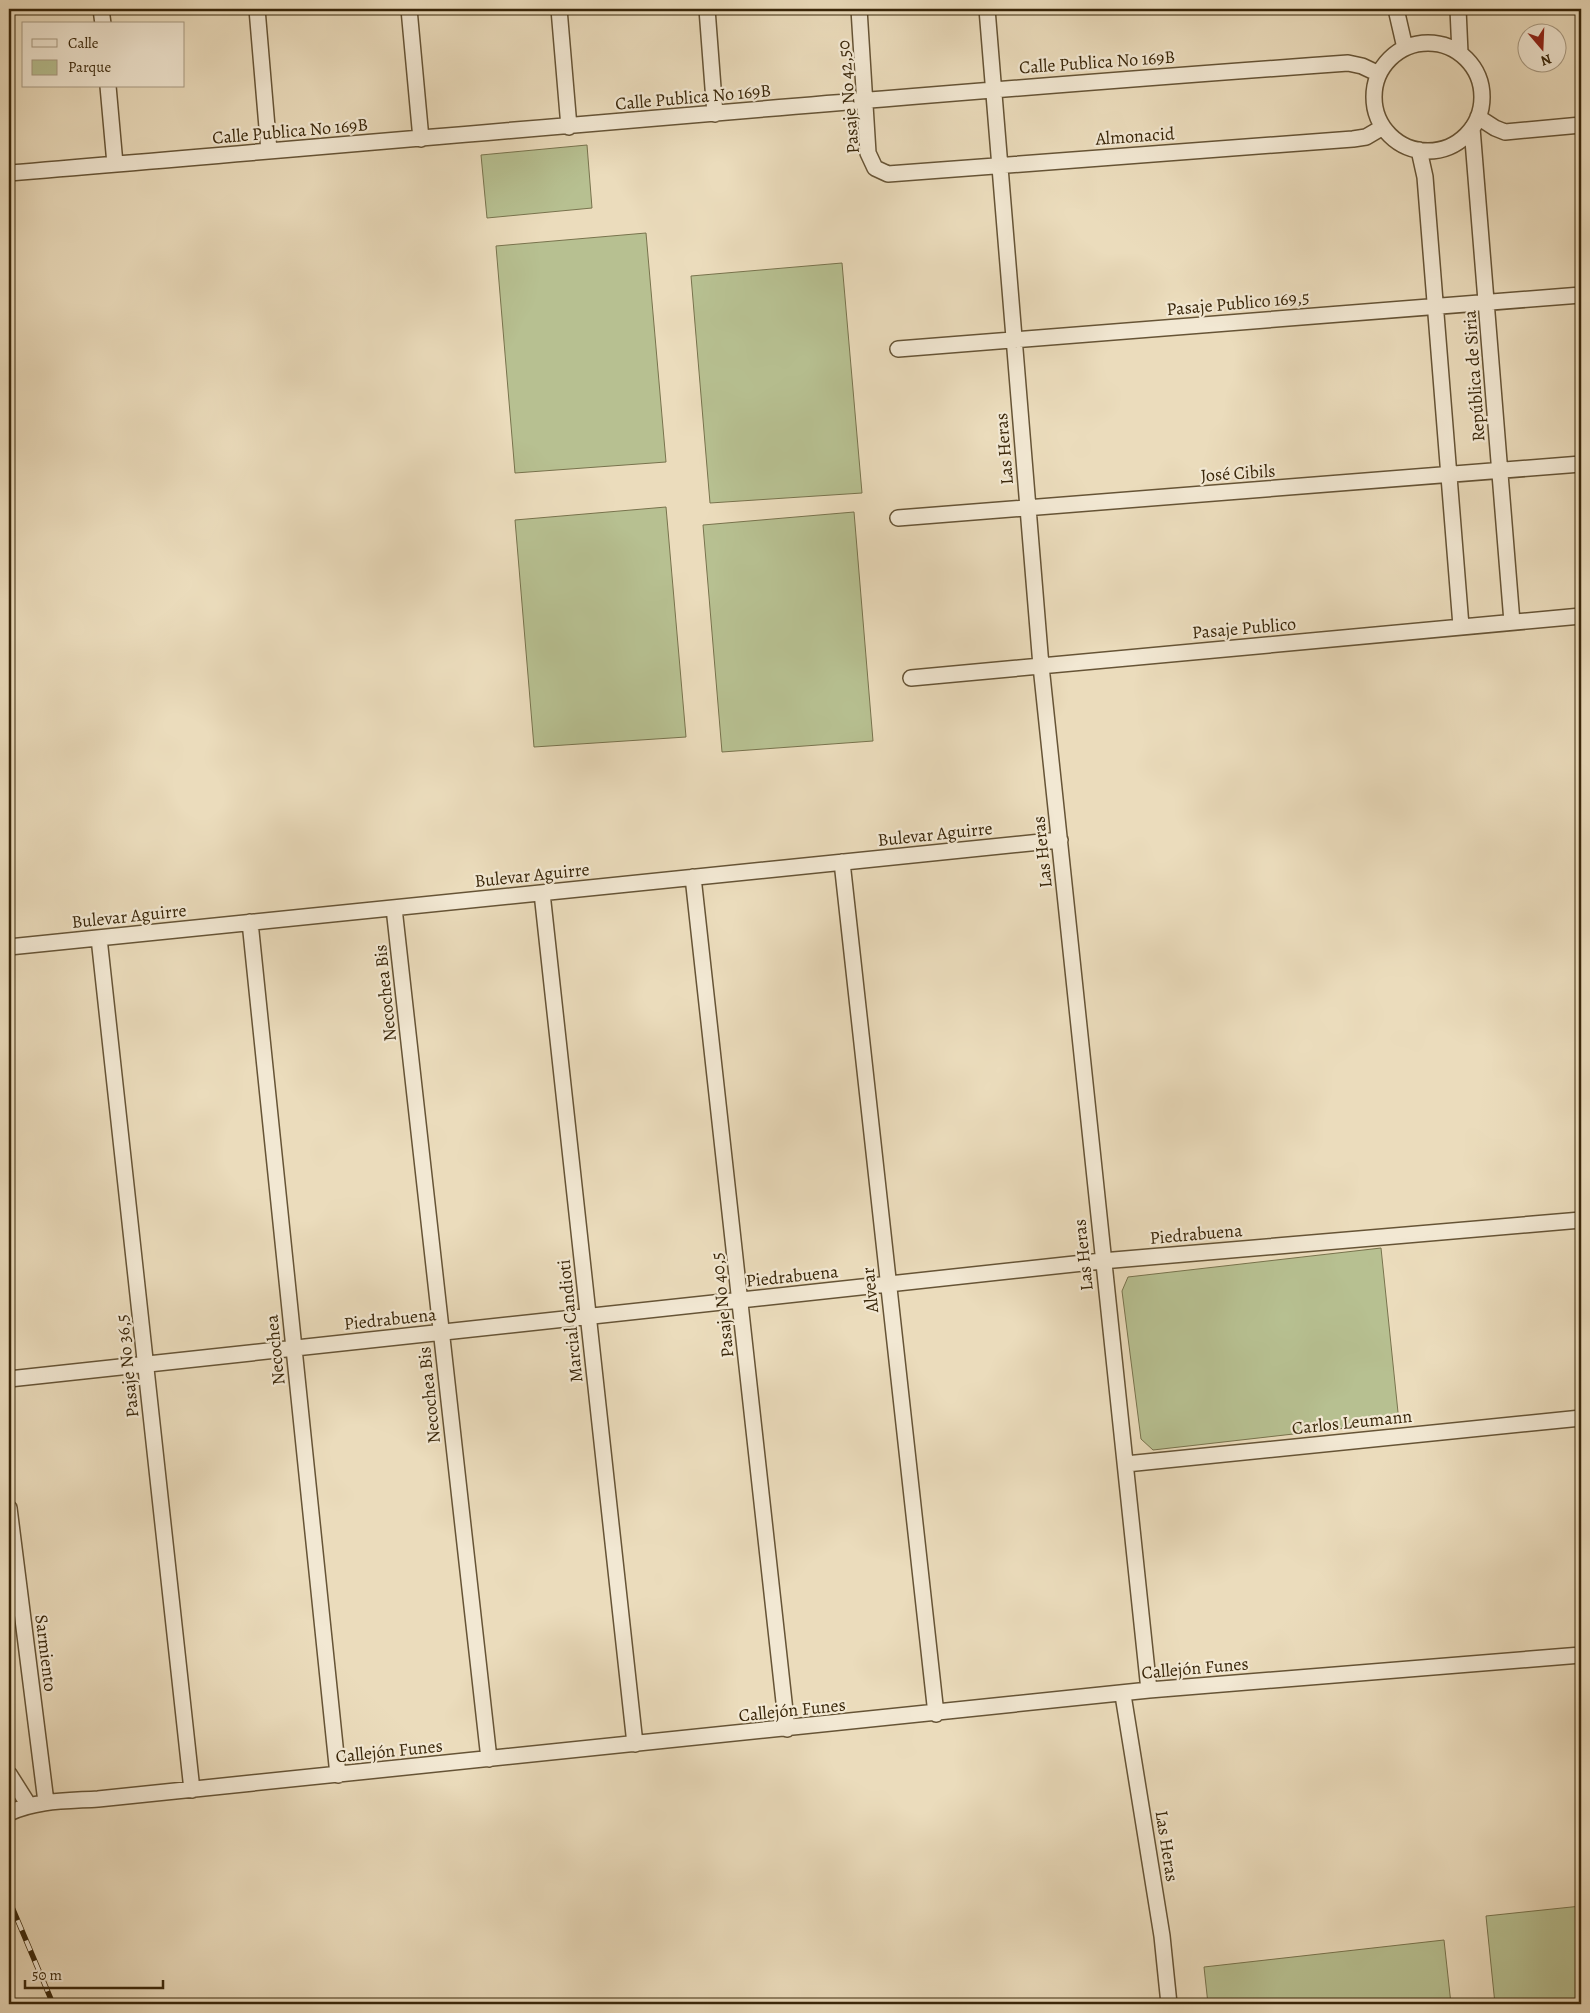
<svg xmlns="http://www.w3.org/2000/svg" width="1590" height="2013" viewBox="0 0 1590 2013" font-family="Alegreya,serif">
<rect width="100%" height="100%" fill="#ebdcbc"/>
<filter id="stains"><feTurbulence type="fractalNoise" baseFrequency=".004" numOctaves="4"/><feColorMatrix values="0 0 0 0 .2 0 0 0 0 .09 0 0 0 0 .02 0 0 0 .5 -.17"/></filter>
<radialGradient id="worn" r=".72"><stop offset=".6" stop-color="#630" stop-opacity="0"/><stop offset="1" stop-color="#630" stop-opacity=".3"/></radialGradient>
<path fill="#b7c091" stroke="#78734d" d="M 587,145 L 592,208 L 487,218 L 481,155 Z
M 646,233 L 666,462 L 515,473 L 496,246 Z
M 842,263 L 862,493 L 710,503 L 691,276 Z
M 666,507 L 686,737 L 534,747 L 515,520 Z
M 854,512 L 873,741 L 722,752 L 703,525 Z
M 1381,1248 L 1399,1422 L 1153,1450 L 1141,1439 L 1122,1291 L 1128,1277 Z
M 1581,1906 L 1581,2004 L 1495,2004 L 1486,1916 Z
M 1444,1940 L 1451,2004 L 1208,2004 L 1204,1967 Z"/>
<g fill="none" stroke-linecap="round" stroke-linejoin="round">
<g stroke="#665436" stroke-width="18">
<path id="street" d="M 101,9 L 103,24
M 257,9 L 269,151
M 409,9 L 421,139
M 559,9 L 569,127
M 707,9 L 715,114
M 859,9 L 868,153 L 875,168 L 888,174 L 1353,139 L 1366,137 L 1383,127
M 987,9 L 1041,666 L 1149,1690
M 1396,9 L 1405,48
M 1458,9 L 1460,53
M1374 97a54 54 0 1 1 108 0a54 54 0 1 1-108 0Z
M 108,86 L 115,164
M 1478,117 L 1495,128 L 1505,132 L 1581,125
M 1472,128 L 1512,622
M 1419,150 L 1425,177 L 1461,626
M 9,173 C 455,136 901,95 1348,63 L 1362,66 L 1379,74
M 898,349 L 1581,295
M 898,518 L 1581,464
M 911,678 L 1581,616
M 842,862 L 936,1714
M 693,877 L 787,1729
M 542,893 L 635,1744
M 394,908 L 489,1759
M 250,922 L 338,1775
M 99,938 L 192,1790
M 9,947 L 1060,840
M 9,1379 L 1102,1261 L 1581,1220
M 1126,1464 L 1581,1418
M 9,1508 L 46,1802
M 1123,1695 L 1162,1936 L 1169,2004
M 9,1774 L 28,1804
M 9,1813 C 37,1800 67,1801 98,1799 L 1149,1690 L 1581,1655"/>
</g>
<use href="#street" stroke="#f2e8d3" stroke-width="15"/>
<g stroke="#392609" stroke-width="5.5">
<path id="rail" d="M 9,1900 L 53,2004"/>
</g>
<use href="#rail" stroke="#f2e8d3" stroke-width="4" stroke-dasharray="11" stroke-linecap="butt"/>
</g>
<g text-anchor="middle" dominant-baseline="central" stroke-width="4.5" stroke-linejoin="round" paint-order="stroke">
<g font-size="18" fill="#392609" stroke="#f2e8d3">
<text transform="translate(1097 62) rotate(-4)">Calle Publica No 169B</text>
<text transform="translate(693 97) rotate(-5)">Calle Publica No 169B</text>
<text transform="translate(848 97) rotate(-95)">Pasaje No 42,50</text>
<text transform="translate(290 131) rotate(-5)">Calle Publica No 169B</text>
<text transform="translate(1135 136) rotate(-4)">Almonacid</text>
<text transform="translate(1238 303) rotate(-5)">Pasaje Publico 169,5</text>
<text transform="translate(1474 376) rotate(-94)">República de Siria</text>
<text transform="translate(1004 449) rotate(-95)">Las Heras</text>
<text transform="translate(1238 473) rotate(-4)">José Cibils</text>
<text transform="translate(1244 628) rotate(-5)">Pasaje Publico</text>
<text transform="translate(935 834) rotate(-6)">Bulevar Aguirre</text>
<text transform="translate(1042 852) rotate(-96)">Las Heras</text>
<text transform="translate(532 875) rotate(-6)">Bulevar Aguirre</text>
<text transform="translate(129 916) rotate(-6)">Bulevar Aguirre</text>
<text transform="translate(385 993) rotate(-96)">Necochea Bis</text>
<text transform="translate(1196 1234) rotate(-5)">Piedrabuena</text>
<text transform="translate(1083 1255) rotate(-96)">Las Heras</text>
<text transform="translate(792 1276) rotate(-6)">Piedrabuena</text>
<text transform="translate(870 1290) rotate(-96)">Alvear</text>
<text transform="translate(722 1305) rotate(-96)">Pasaje No 40,5</text>
<text transform="translate(390 1319) rotate(-6)">Piedrabuena</text>
<text transform="translate(570 1321) rotate(-96)">Marcial Candioti</text>
<text transform="translate(275 1350) rotate(-96)">Necochea</text>
<text transform="translate(127 1366) rotate(-96)">Pasaje No 36,5</text>
<text transform="translate(429 1395) rotate(-96)">Necochea Bis</text>
<text transform="translate(1352 1422) rotate(-6)">Carlos Leumann</text>
<text transform="translate(46 1653) rotate(83)">Sarmiento</text>
<text transform="translate(1195 1668) rotate(-5)">Callejón Funes</text>
<text transform="translate(792 1710) rotate(-6)">Callejón Funes</text>
<text transform="translate(389 1751) rotate(-6)">Callejón Funes</text>
<text transform="translate(1167 1846) rotate(81)">Las Heras</text>
</g>
</g>
<rect width="1590" height="2013" fill="none" stroke="#ebdcbc" stroke-width="30"/>
<rect x="10" y="10" width="1570" height="1993" fill="none" stroke="#392609" stroke-width="2.5"/>
<rect x="15" y="15" width="1560" height="1983" fill="none" stroke="#392609"/>
<rect x="22" y="22" width="162" height="65" fill="#f2e8d3" stroke="#a89a82"/>
<rect x="32" y="39" width="25" height="8" fill="#f2e8d3" stroke="#a89a82"/>
<text x="68" y="48" font-size="15" fill="#392609">Calle</text>
<rect x="32" y="60" width="25" height="15" fill="#b7c091" stroke="#a89a82"/>
<text x="68" y="72" font-size="15" fill="#392609">Parque</text>
<g transform="translate(1542 48) rotate(161)"><circle r="24" fill="#f2e8d3" stroke="#a89a82"/>
<path d="M0-4L9 19L0 12L-9 19Z" fill="#8f2418"/>
<text y="-8" font-size="14" font-weight="bold" text-anchor="middle" fill="#392609">N</text>
</g>
<path d="M25 1980v8h138v-8" fill="none" stroke="#392609" stroke-width="2.5"/>
<text x="32" y="1980" font-size="15" fill="#392609" stroke="#f2e8d3" stroke-width="4" paint-order="stroke">50 m</text>
<rect width="100%" height="100%" filter="url(#stains)"/>
<rect width="100%" height="100%" fill="url(#worn)"/>
</svg>
